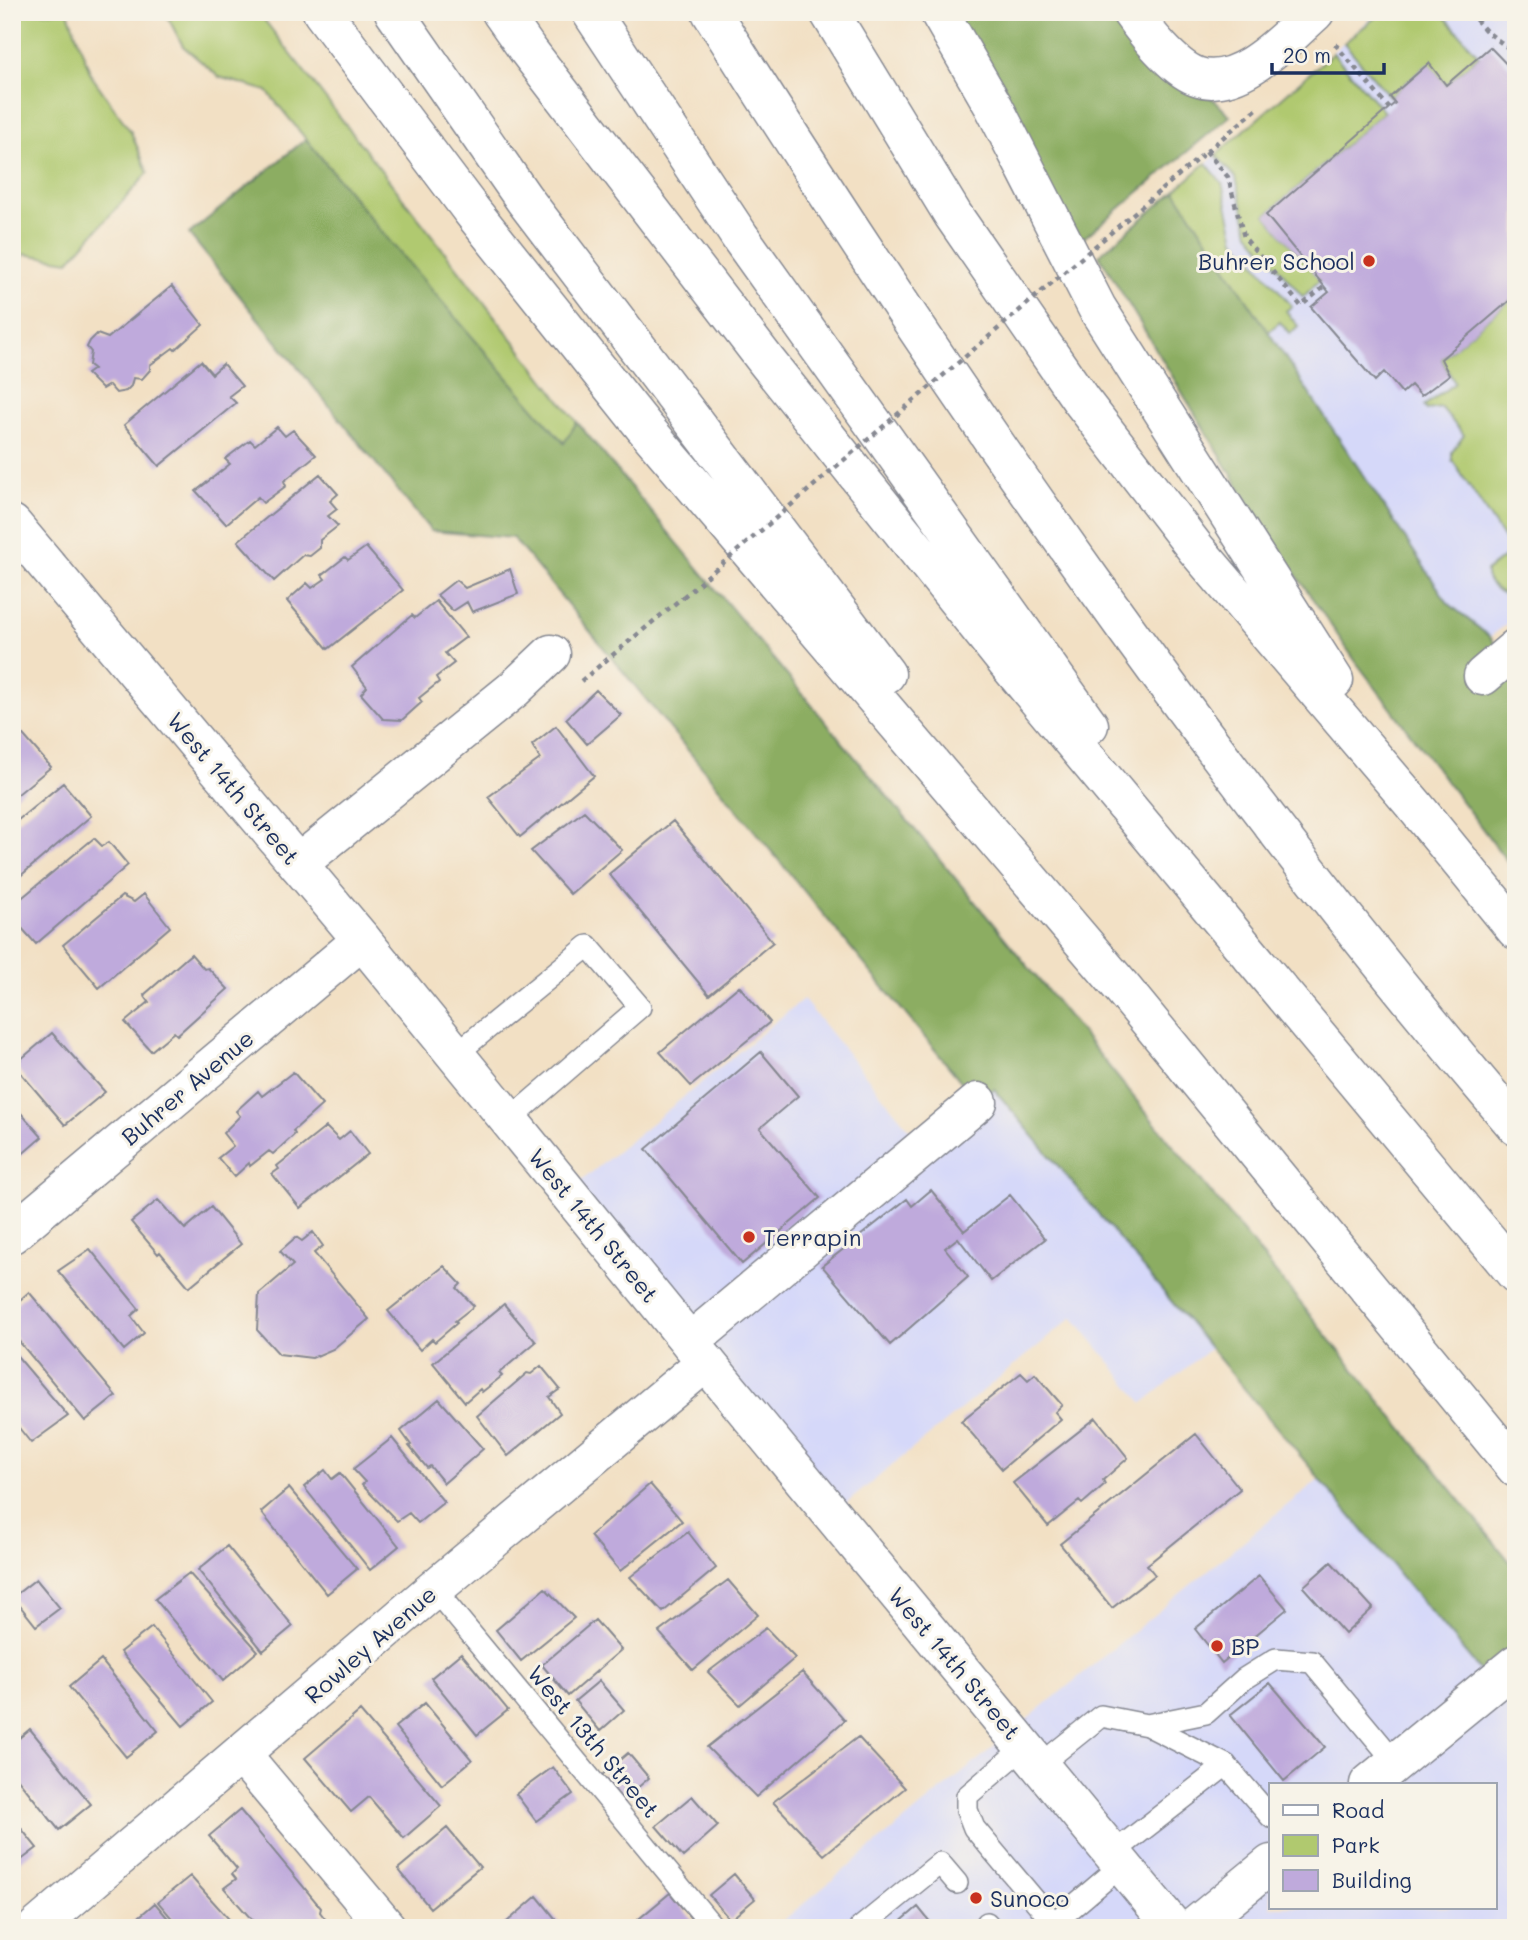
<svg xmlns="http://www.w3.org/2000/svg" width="1528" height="1940" viewBox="0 0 1528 1940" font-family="Mali,sans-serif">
<rect width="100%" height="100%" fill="#f7f3e8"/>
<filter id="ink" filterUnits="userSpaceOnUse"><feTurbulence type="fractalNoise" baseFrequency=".0143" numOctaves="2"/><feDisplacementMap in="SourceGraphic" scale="14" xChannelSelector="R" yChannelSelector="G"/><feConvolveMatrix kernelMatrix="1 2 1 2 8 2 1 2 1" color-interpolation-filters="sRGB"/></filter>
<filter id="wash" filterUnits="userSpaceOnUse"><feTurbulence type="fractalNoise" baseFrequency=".00686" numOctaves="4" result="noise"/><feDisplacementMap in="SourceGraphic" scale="28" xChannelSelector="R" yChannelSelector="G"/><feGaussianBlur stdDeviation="1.57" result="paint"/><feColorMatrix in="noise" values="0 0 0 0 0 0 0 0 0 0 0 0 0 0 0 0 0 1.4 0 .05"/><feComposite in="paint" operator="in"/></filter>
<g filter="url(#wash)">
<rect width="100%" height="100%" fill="#f2e0c4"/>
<path fill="#d5d8f9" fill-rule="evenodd" d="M 1378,12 L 1516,12 L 1516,616 L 1490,637 L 1448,603 L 1175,191 Z
M 803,999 L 924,1147 L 994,1089 L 1212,1347 L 1143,1403 L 1073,1317 L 832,1515 L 568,1192 Z
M 1319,1479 L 1516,1714 L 1516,1928 L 774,1928 ZM 1271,1784 L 1495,1784 L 1495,1907 L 1271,1907 Z"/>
<path fill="#b0c96f" stroke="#667c66" stroke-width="2" d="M 12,12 L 68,12 L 91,75 L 131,132 L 148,173 L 69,261 L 24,254 L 12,278 Z
M 165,12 L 258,12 L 577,422 L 564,444 L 379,229 L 267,91 L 219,77 L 183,46 Z
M 1382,12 L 1441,12 L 1479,56 L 1446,85 L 1428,64 L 1390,97 L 1344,43 Z
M 1333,53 L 1384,112 L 1266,215 L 1320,280 L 1303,297 L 1249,233 L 1236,178 L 1216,155 Z
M 1206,163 L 1222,183 L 1235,239 L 1292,306 L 1286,311 L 1298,326 L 1290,334 L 1280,322 L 1268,332 L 1175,191 Z
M 1516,295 L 1516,602 C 1505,594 1484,586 1486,571 L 1512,551 L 1452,460 L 1452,452 L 1464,435 L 1441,408 L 1427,410 L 1424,406 L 1455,383 L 1441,359 Z"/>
<path fill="#8cad62" stroke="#546e60" stroke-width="2" d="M 939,12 L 1131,12 L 1152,38 L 1230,116 L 1079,242 Z
M 306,139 L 379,229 L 564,443 L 577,422 L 1004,937 L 1516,1569 L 1516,1714 L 994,1089 L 978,1102 L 513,538 L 431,531 L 189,234 Z
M 1175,191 L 1448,603 L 1490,637 L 1516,672 L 1516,873 L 1356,662 L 1264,528 L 1099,255 Z"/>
<g id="blocks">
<path fill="#bfaadc" d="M 1490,47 L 1516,74 L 1516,295 L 1441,359 L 1449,375 L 1421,396 L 1411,385 L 1402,393 L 1384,372 L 1375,381 L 1311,307 L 1329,292 L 1266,215 L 1389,108 L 1395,103 L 1390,97 L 1429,63 L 1446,85 Z
M 172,286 L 203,325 L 175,350 L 173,348 L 150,365 L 150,370 L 142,379 L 133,378 L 131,386 L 126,391 L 116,393 L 109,385 L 102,389 L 87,374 L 94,369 L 89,365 L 91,352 L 87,347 L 90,341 L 97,334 L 108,338 Z
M 201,361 L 212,374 L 223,364 L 242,386 L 229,396 L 236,403 L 159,466 L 124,425 Z
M 277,427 L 285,436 L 293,430 L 316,455 L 284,481 L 286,486 L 263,503 L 258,497 L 226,524 L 196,491 L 230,464 L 225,459 L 250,440 L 255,445 Z
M 320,474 L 338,494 L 330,501 L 337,509 L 328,516 L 338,526 L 320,540 L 320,548 L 310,556 L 303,555 L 274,581 L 238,541 Z
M 366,547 L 403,590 L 328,649 L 287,601 L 307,583 L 312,588 L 325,579 L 322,575 L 345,557 L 348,560 Z
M 510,569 L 518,594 L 472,612 L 467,602 L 453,611 L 437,595 L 456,580 L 465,588 Z
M 436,601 L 466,637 L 445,653 L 454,663 L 436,677 L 439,682 L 419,698 L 422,702 L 402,720 L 383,719 L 361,694 L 367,687 L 352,667 L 412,615 L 415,618 Z
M 596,690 L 621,715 L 587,744 L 566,719 Z
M 556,726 L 594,776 L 520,837 L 488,797 L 540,759 L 532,745 Z
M 18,729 L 51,767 L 12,799 L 12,734 Z
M 63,783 L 91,816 L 12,883 L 12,825 Z
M 584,811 L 622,850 L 570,894 L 531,851 Z
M 673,821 L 773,942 L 709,995 L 609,874 Z
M 94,838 L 102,846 L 109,842 L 128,865 L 36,944 L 12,917 L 12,906 Z
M 144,894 L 170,927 L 99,988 L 63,945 L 122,896 L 134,902 Z
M 191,954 L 204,969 L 208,968 L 228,989 L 177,1035 L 174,1032 L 151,1051 L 125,1022 L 149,1002 L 144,995 Z
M 739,986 L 770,1022 L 691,1086 L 660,1052 Z
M 52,1033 L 105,1092 L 65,1125 L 14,1065 Z
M 761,1052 L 798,1096 L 760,1128 L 820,1198 L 742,1264 L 646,1149 Z
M 293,1072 L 322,1105 L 293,1131 L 295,1134 L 273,1154 L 269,1151 L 250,1166 L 249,1163 L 234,1177 L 218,1158 L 233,1146 L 223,1133 L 240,1116 L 236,1111 L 258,1091 L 262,1096 Z
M 12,1103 L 42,1137 L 12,1163 Z
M 326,1127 L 339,1140 L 350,1131 L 368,1154 L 300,1208 L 272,1174 L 279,1169 L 277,1166 Z
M 931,1190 L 964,1231 L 1010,1195 L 1045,1239 L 991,1281 L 958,1238 L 945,1248 L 968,1277 L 890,1345 L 822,1266 L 907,1199 L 912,1206 Z
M 158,1200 L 185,1229 L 211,1207 L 241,1244 L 189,1287 L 160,1252 L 158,1254 L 131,1222 Z
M 313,1232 L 323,1246 L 314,1253 L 369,1319 L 333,1349 L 312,1358 L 279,1354 L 257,1330 L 259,1294 L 293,1265 L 280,1251 L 296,1237 L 302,1241 Z
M 90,1249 L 139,1309 L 131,1316 L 144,1333 L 124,1350 L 58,1271 Z
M 444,1266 L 461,1284 L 457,1288 L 474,1306 L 455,1321 L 457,1323 L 435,1342 L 432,1339 L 420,1350 L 388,1311 Z
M 29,1292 L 116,1396 L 85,1421 L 12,1333 L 12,1307 Z
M 504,1304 L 536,1342 L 499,1373 L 502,1376 L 482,1392 L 480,1389 L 465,1402 L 433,1363 Z
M 12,1350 L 68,1416 L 31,1443 L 12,1419 Z
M 541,1366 L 560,1389 L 549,1397 L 560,1413 L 508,1456 L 477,1416 L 527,1373 L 531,1374 Z
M 1021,1373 L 1028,1380 L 1035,1374 L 1062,1405 L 1055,1412 L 1061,1419 L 1002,1469 L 961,1421 Z
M 439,1399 L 483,1449 L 444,1483 L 430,1466 L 427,1468 L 409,1446 L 411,1445 L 401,1431 Z
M 1096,1418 L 1128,1458 L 1103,1480 L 1105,1484 L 1082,1504 L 1079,1501 L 1048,1526 L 1013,1483 Z
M 1196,1434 L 1240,1489 L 1147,1565 L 1155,1575 L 1112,1608 L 1060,1544 Z
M 392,1438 L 444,1502 L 418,1523 L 409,1513 L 397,1521 L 362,1485 L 365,1482 L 353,1469 Z
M 325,1470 L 332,1479 L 340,1473 L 399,1546 L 370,1570 L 304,1487 Z
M 650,1484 L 682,1521 L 620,1571 L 590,1536 Z
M 289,1488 L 357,1569 L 327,1594 L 261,1512 Z
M 688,1532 L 716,1568 L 663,1612 L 630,1577 Z
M 227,1546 L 293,1626 L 263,1651 L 198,1570 Z
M 1331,1562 L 1373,1608 L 1345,1634 L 1303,1587 Z
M 189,1573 L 258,1651 L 223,1681 L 155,1599 Z
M 1259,1576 L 1287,1609 L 1222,1663 L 1195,1629 Z
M 36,1579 L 60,1608 L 36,1626 L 13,1597 Z
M 728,1580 L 758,1615 L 693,1670 L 659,1632 Z
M 545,1588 L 574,1618 L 521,1661 L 496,1630 Z
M 595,1620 L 621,1650 L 568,1696 L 542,1665 Z
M 152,1627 L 212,1702 L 183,1726 L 120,1652 Z
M 766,1628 L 795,1658 L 740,1705 L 708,1672 Z
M 461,1653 L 508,1710 L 477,1735 L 431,1678 Z
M 101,1660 L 158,1731 L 126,1757 L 69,1687 Z
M 802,1672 L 845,1720 L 756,1797 L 707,1747 Z
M 599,1681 L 624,1710 L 600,1731 L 575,1701 Z
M 1270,1683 L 1325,1747 L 1284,1781 L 1230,1715 Z
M 425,1703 L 472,1760 L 442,1785 L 395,1727 Z
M 360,1711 L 441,1806 L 404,1838 L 369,1797 L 351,1812 L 305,1758 Z
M 30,1729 L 91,1804 L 59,1830 L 12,1772 L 12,1731 L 18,1739 Z
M 858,1737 L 905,1788 L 824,1855 L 773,1802 Z
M 628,1753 L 649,1778 L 623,1800 L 602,1775 Z
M 553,1767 L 573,1794 L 536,1821 L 516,1794 Z
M 692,1796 L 718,1826 L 683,1857 L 656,1826 Z
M 240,1810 L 321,1908 L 320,1912 L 326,1920 L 317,1928 L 259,1928 L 224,1888 L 236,1879 L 232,1874 L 237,1869 L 209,1836 Z
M 12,1817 L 37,1848 L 12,1867 Z
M 447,1828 L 480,1867 L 430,1908 L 398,1869 Z
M 734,1874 L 755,1899 L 730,1920 L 709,1895 Z
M 190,1876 L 237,1928 L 180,1928 L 158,1902 Z
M 670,1893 L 699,1928 L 638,1928 L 634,1923 Z
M 537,1896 L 563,1928 L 500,1928 Z
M 155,1903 L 176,1928 L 126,1928 Z
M 918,1907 L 935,1928 L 893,1928 Z"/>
</g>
</g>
<g filter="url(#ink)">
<use href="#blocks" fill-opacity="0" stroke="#868891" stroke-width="2"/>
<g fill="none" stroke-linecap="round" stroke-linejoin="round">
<g stroke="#868891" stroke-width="24">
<path id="lane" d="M 456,1054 L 588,946 L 640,1007 L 509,1120
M 434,1589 L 714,1928
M 1147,1725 L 1226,1765
M 1024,1747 L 967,1796 L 967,1810 L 974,1828 L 1053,1922
M 1040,1765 L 1101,1716 L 1147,1725 L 1206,1713 L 1244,1679 L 1276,1659 L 1312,1662 L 1396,1763
M 1113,1853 L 1226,1765 L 1271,1817
M 987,1923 L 991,1928
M 860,1928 L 940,1863 L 957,1883
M 1048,1928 L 1122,1865"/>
</g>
<g stroke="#868891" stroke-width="41">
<path id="street" d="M 1131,12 C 1145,32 1174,68 1196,76 C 1238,92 1287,37 1315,12
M 1483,676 L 1516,648
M 298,864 L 514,689 L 551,654
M 12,1234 L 362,940
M 690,1342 L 978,1102
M 242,1755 L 387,1928
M 36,1928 L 434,1589 L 706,1362"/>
</g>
<g stroke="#868891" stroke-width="41">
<path id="secondary" d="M 12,524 L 362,940 L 706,1362 L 1174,1928
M 1369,1784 L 1516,1664
M 1193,1928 L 1271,1864"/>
</g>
<g stroke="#868891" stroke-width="41">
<path id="highway" d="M 322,12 L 471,210 L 645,428 L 1123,989 L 1516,1468
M 394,12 L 524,199 L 886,674
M 501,12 L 527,49 L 767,362 L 1008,664 L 1516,1274
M 591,12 L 740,237 L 1089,725
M 711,12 C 955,399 1218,777 1516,1126
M 829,12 L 953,215 L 1081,400 L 1196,549 L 1414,805 L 1516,930
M 939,12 L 994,107 L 1097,308 L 1334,680"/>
</g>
<path stroke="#868891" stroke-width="4.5" stroke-dasharray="5 5" stroke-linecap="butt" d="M 1469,12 L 1486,31 L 1516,54
M 1335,44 L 1389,108
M 1206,151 L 1228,177 L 1244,237 L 1301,306 L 1325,286
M 1161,190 L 1259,107
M 581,681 L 683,597"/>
<use href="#lane" stroke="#fff" stroke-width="21"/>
<use href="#street" stroke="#fff" stroke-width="38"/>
<use href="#secondary" stroke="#fff" stroke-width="38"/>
<use href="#highway" stroke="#fff" stroke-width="38"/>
<path stroke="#868891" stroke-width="4.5" stroke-dasharray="5 5" stroke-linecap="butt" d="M 683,597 L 1161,190"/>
</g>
</g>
<g fill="#c8321e" stroke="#f7f3e8" stroke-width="2.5">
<circle cx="1369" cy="261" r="7"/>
<circle cx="749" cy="1237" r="7"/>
<circle cx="1217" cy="1646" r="7"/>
<circle cx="976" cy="1898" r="7"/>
</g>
<g text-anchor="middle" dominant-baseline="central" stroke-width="6" stroke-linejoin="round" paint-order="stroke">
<g font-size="23" fill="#1b2f5e" stroke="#f7f3e8" text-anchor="start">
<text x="1355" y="261" text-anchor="end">Buhrer School</text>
<text x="763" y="1237">Terrapin</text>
<text x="1231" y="1646">BP</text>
<text x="990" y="1898">Sunoco</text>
</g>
<g font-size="23" fill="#1b2f5e" stroke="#f7f3e8">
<text transform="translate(234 788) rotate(50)">West 14th Street</text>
<text transform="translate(187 1087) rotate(-40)">Buhrer Avenue</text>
<text transform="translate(594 1225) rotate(51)">West 14th Street</text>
<text transform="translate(370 1644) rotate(-41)">Rowley Avenue</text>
<text transform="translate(955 1663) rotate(50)">West 14th Street</text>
<text transform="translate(594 1741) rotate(50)">West 13th Street</text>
</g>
</g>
<rect width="1528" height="1940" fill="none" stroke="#f7f3e8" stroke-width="42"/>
<rect x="1269" y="1783" width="228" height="126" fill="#f7f3e8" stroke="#9fa5b1" stroke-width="2"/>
<rect x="1283" y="1805" width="35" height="10" fill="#ffffff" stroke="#9fa5b1" stroke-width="2"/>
<text x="1332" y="1818" font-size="21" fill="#1b2f5e">Road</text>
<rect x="1283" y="1835" width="35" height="21" fill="#b0c96f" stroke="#9fa5b1" stroke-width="2"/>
<text x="1332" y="1853" font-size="21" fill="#1b2f5e">Park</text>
<rect x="1283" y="1870" width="35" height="21" fill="#bfaadc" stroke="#9fa5b1" stroke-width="2"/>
<text x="1332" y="1888" font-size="21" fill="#1b2f5e">Building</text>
<path d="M1272 63v10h112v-10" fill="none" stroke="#1b2f5e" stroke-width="3.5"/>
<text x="1283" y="63" font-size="21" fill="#1b2f5e" stroke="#f7f3e8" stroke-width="5" paint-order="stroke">20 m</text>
</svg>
